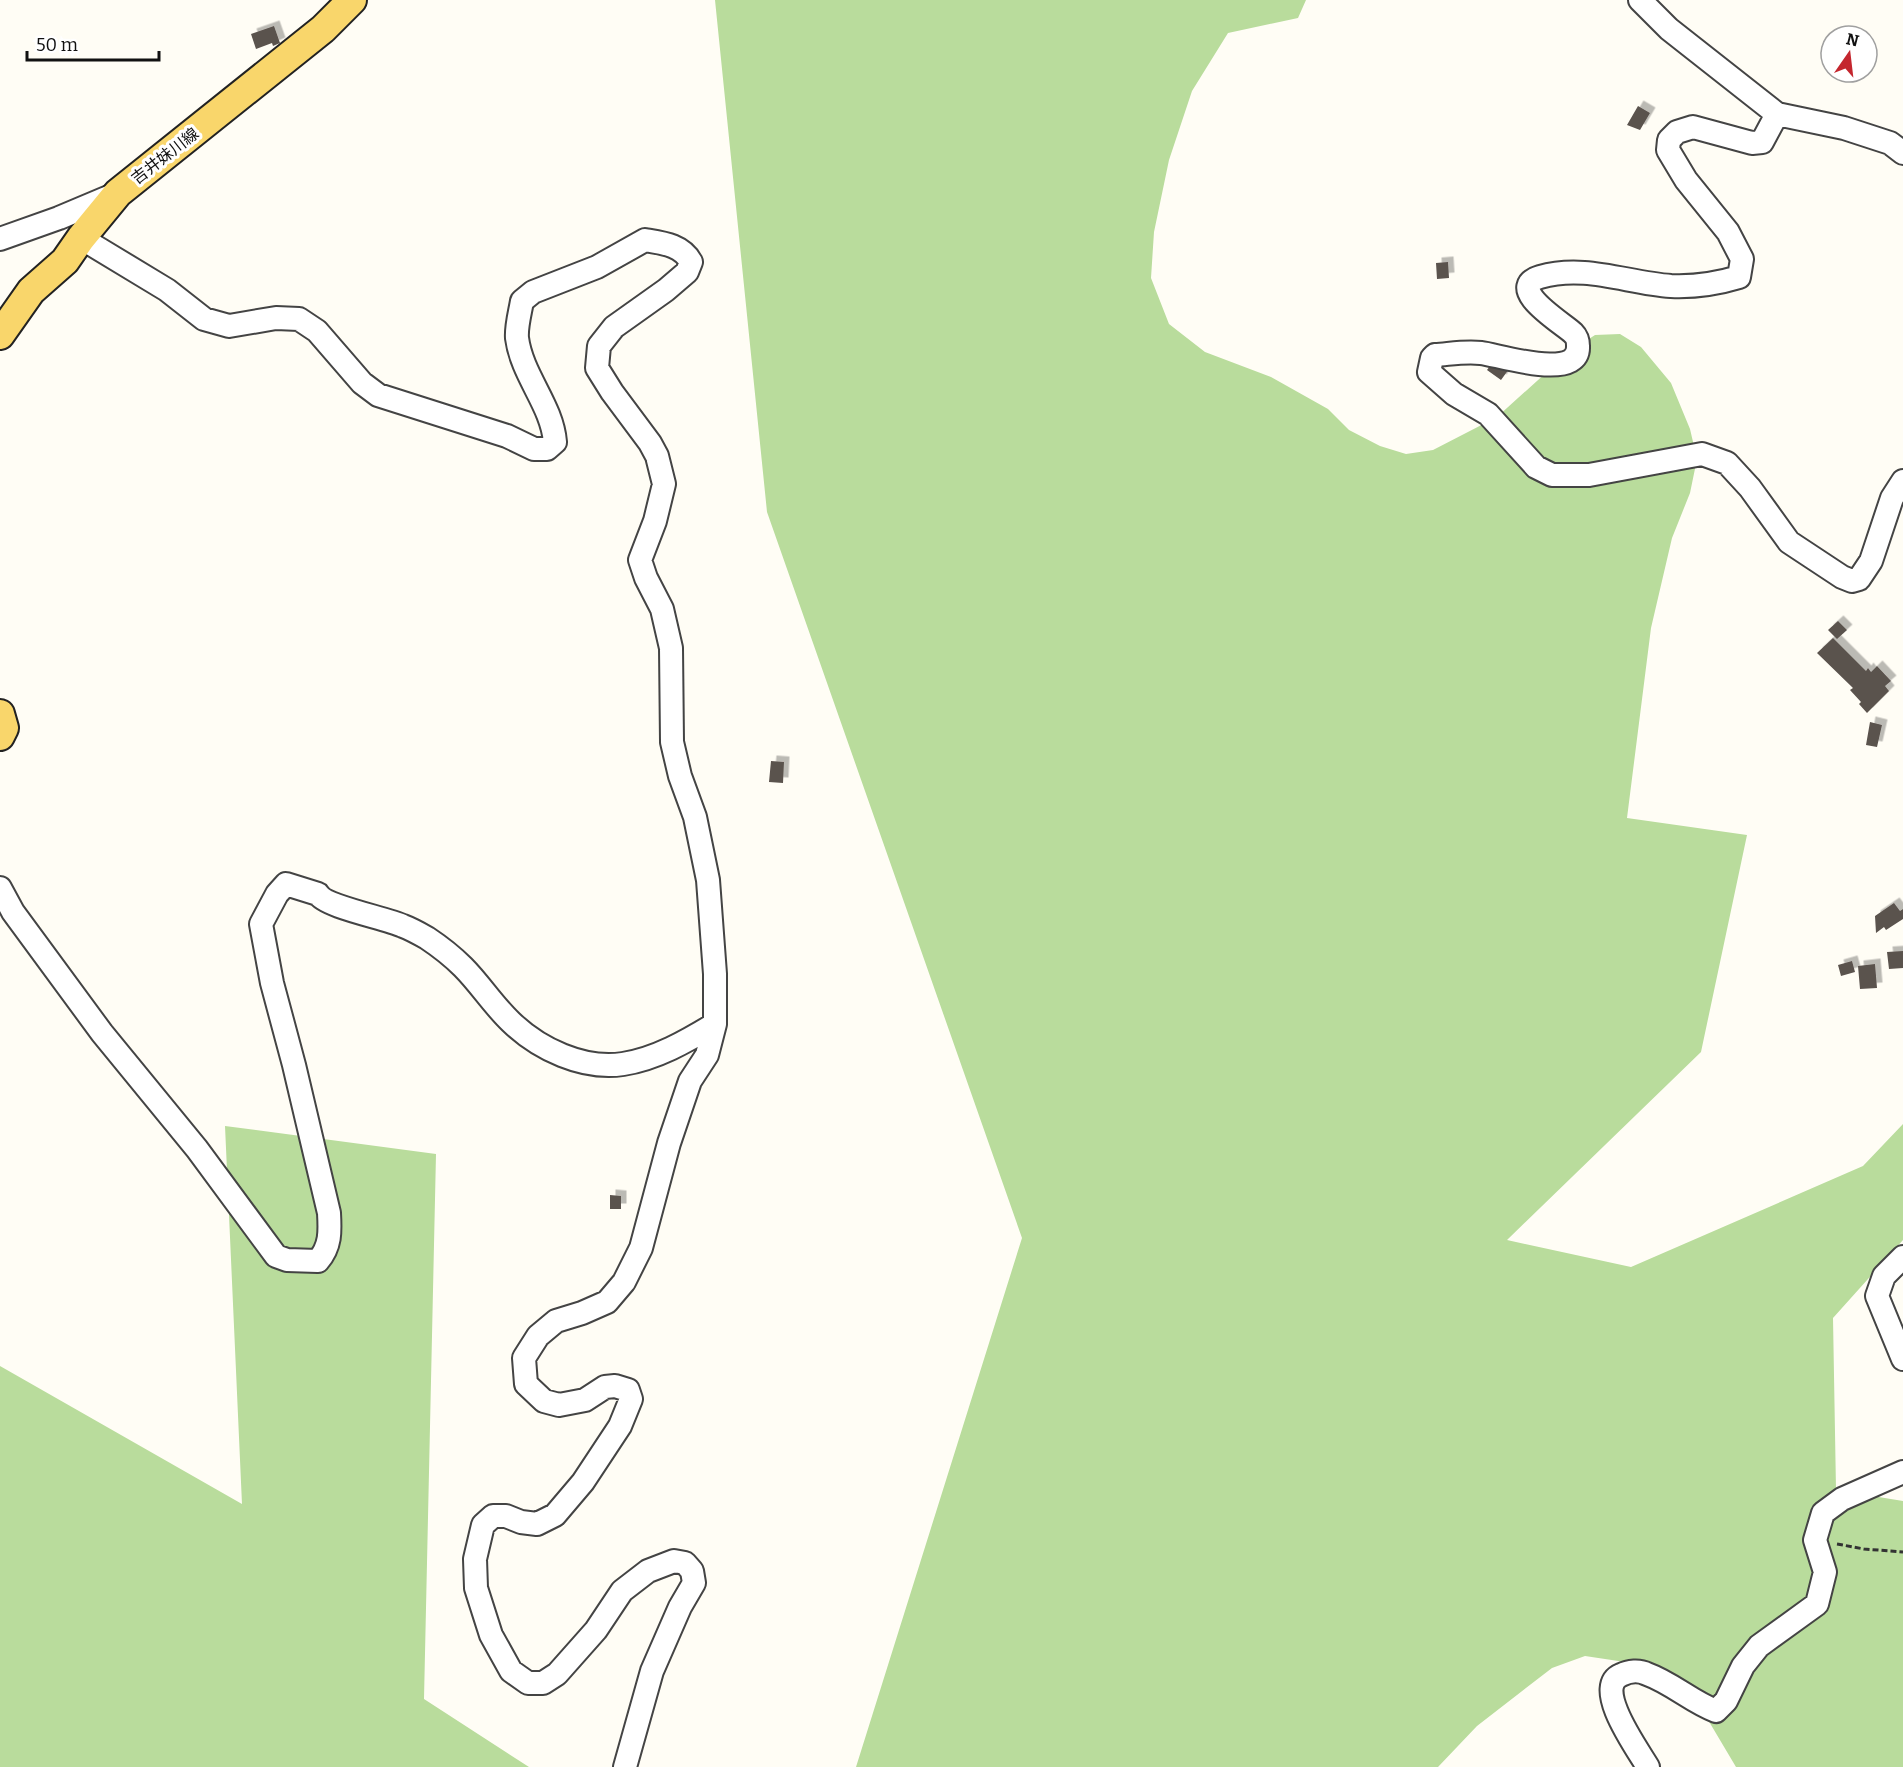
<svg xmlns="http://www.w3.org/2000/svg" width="1903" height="1767" viewBox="0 0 1903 1767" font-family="Bitter,'Noto Sans JP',serif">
<defs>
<filter id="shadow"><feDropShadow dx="5.5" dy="-5.5" stdDeviation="0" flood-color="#0004"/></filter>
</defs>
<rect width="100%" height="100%" fill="#fffdf5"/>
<path fill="#b9dc9c" d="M 715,0 L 1306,0 L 1298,18 L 1228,33 L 1192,91 L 1169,160 L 1154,232 L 1151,278 L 1169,324 L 1205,352 L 1271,377 L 1328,409 L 1349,430 L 1380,446 L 1406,454 L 1433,450 L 1497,417 L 1569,352 L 1595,335 L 1620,334 L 1641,347 L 1671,383 L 1690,429 L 1697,459 L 1690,493 L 1672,538 L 1651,628 L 1627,818 L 1747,835 L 1701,1052 L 1507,1240 L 1631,1267 L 1863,1166 L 1903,1124 L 1903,1240 L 1833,1318 L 1836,1490 L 1903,1501 L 1903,1767 L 1736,1767 L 1695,1698 L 1625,1662 L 1585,1656 L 1552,1668 L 1517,1695 L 1477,1726 L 1438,1767 L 856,1767 L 1022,1238 L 767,512 Z
M 225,1126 L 436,1154 L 424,1699 L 529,1767 L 0,1767 L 0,1366 L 242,1504 Z"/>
<path fill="#5a524d" filter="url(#shadow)" d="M 274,26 L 280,43 L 273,46 L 272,43 L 256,49 L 251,34 Z
M 1638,106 L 1650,113 L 1640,130 L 1627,125 Z
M 1448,262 L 1449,278 L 1437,279 L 1436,263 Z
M 1495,359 L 1509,369 L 1501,380 L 1487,370 Z
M 1838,621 L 1847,630 L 1837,639 L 1828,630 Z
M 1833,638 L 1866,671 L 1868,668 L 1871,672 L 1877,666 L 1891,681 L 1885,686 L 1889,691 L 1867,713 L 1859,704 L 1861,702 L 1850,690 L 1853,688 L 1817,653 Z
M 1870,722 L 1882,725 L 1877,747 L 1866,745 Z
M 771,761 L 784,762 L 783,783 L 769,782 Z
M 1894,903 L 1900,911 L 1903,909 L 1903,919 L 1886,930 L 1884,927 L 1876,933 L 1875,916 Z
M 1903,951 L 1903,968 L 1889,969 L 1887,952 Z
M 1852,961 L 1855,972 L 1841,976 L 1838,965 Z
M 1875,964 L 1877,988 L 1860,989 L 1858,966 Z
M 610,1195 L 621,1196 L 621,1209 L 610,1209 Z"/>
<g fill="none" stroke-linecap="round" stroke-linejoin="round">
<g stroke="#444" stroke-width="26">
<path id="minor" d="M 1640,0 L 1669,29 L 1777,114 L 1844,128 L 1890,143 L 1903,153
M 1777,114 L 1762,142 L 1752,143 L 1693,127 L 1677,132 L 1669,140 L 1668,150 L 1686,180 L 1728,232 L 1742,259 L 1739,277 C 1716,284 1695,287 1671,286 C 1627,283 1585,264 1540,277 C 1503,288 1564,324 1573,333 C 1577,337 1578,340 1578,346 C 1580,382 1499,355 1481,353 C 1466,351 1450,354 1435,355 L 1432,358 L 1429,372 L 1454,394 L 1488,414 L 1536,467 L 1552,475 L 1589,475 L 1702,454 L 1727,463 L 1750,488 L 1789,542 L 1842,577 L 1852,581 L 1859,579 L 1871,561 L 1892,498 L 1903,481
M 81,238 L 167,290 L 204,319 L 229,326 L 276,318 L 299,319 L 317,331 L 362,383 L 378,395 L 507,436 L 534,449 L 547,449 L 555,442 C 552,405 522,376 517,338 C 516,327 520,313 522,301 L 533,292 L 597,267 L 645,240 C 663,243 682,245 691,262 L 687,272 L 666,290 L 614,327 L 599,346 L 597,368 L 612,392 L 650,443 L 657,456 L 664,484 L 655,521 L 640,560 L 646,578 L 662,609 L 671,648 L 672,742 L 680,776 L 695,817 L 708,880 L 715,974 L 715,1024 L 707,1055 L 690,1081 L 669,1143 L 641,1248 L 624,1282 L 607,1302 L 582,1313 L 556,1321 L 538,1336 L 524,1358 L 526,1384 L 544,1401 L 559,1405 L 585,1400 L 605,1387 L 615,1386 L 628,1390 L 631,1399 L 620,1426 L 583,1482 L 555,1515 L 537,1524 L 521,1522 L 506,1516 L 493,1516 L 483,1525 L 475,1559 L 476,1588 L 491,1635 L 511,1671 L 528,1683 L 543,1683 L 557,1674 L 596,1630 L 622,1591 L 648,1571 L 674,1561 L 685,1563 L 692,1571 L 694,1583 L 680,1607 L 652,1671 L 625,1767
M 0,239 L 59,218 L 116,194
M 0,888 L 13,912 L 102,1033 L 197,1149 L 276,1256 L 287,1260 L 318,1261 C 331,1246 330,1231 329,1213 L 294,1065 L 272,983 L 261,924 L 277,894 L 286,884 L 318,894 C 326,907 386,918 403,926 C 411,929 420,934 427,938 C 439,946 453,957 463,967 C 480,984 493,1005 511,1022 C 539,1049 583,1070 623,1064 C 656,1059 687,1041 715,1024
M 1903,1257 L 1884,1276 L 1877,1296 L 1903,1359
M 1648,1767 C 1638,1750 1592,1687 1621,1675 C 1629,1671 1639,1670 1647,1674 C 1672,1683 1692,1702 1716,1711 L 1726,1701 L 1743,1666 L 1759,1646 L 1817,1604 L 1825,1572 L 1815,1540 L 1823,1513 L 1842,1499 L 1903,1472"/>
</g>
<g stroke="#222" stroke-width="32">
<path id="major" d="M 0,335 L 31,291 L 65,261 L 81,238 L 118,193 L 323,29 L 352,0
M 0,714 L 4,728 L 0,736"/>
</g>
<path stroke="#333" stroke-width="3" stroke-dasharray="6 3" stroke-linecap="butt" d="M 1837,1544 L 1864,1549 L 1903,1552"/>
<use href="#minor" stroke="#fff" stroke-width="22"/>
<use href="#major" stroke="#f9d66b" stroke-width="28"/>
</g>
<g text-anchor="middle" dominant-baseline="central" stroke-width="6" stroke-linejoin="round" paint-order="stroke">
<g font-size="16" fill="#111" stroke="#fff">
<text transform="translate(165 156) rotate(-38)">吉井妹川線</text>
</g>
</g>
<g transform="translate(1849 54) rotate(14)"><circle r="28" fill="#ffffff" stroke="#a0a0a0" stroke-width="1.5"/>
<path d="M0-4.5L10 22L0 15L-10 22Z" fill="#c4262e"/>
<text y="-9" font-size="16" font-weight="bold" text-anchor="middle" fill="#111111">N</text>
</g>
<path d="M27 51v9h132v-9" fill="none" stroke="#111111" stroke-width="3"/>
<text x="36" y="51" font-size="18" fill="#111111" stroke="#ffffff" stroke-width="4.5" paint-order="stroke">50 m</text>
</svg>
